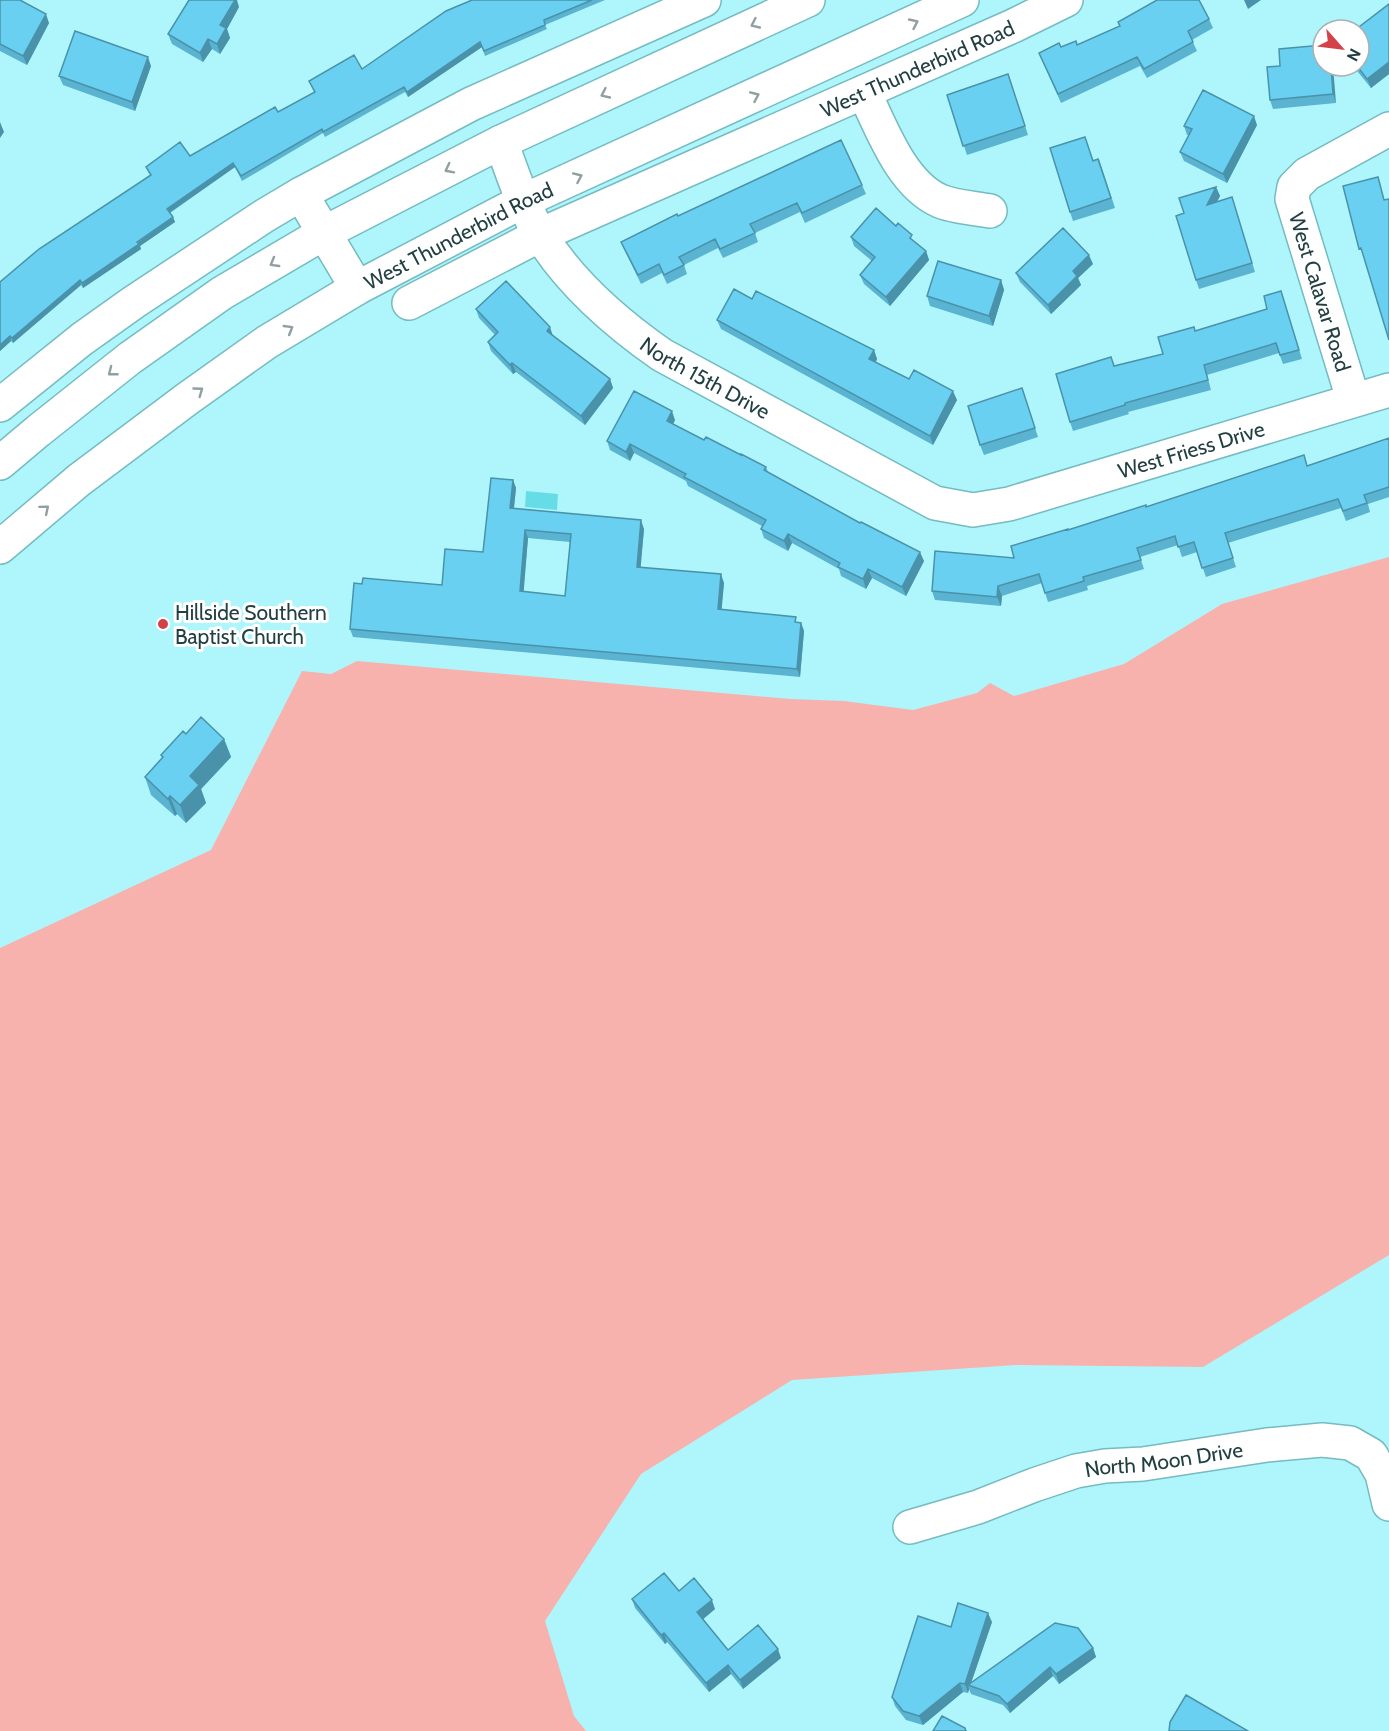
<svg xmlns="http://www.w3.org/2000/svg" width="1389" height="1731" viewBox="0 0 1389 1731" font-family="Cabin,sans-serif">
<rect width="100%" height="100%" fill="#aef6fc"/>
<path fill="#f8b2ae" d="M 1389,557 L 1389,1255 L 1203,1367 L 1016,1365 L 792,1380 L 641,1474 L 545,1621 L 574,1716 L 586,1731 L 0,1731 L 0,948 L 211,850 L 302,671 L 331,674 L 357,661 L 791,699 L 844,701 L 913,710 L 977,693 L 990,683 L 1014,696 L 1124,664 L 1222,604 Z"/>
<path fill="#66dde6" d="M 526,491 L 558,494 L 557,510 L 525,507 Z"/>
<g fill="none" stroke-linecap="round" stroke-linejoin="round">
<g stroke="#75bbc1" stroke-width="36">
<g id="minor">
<path d="M 864,92 C 881,127 901,184 940,201 C 954,207 974,208 990,211"/>
<path id="s1" d="M 501,142 C 513,174 523,207 541,236 C 571,284 616,323 662,355 L 935,503 L 973,510 L 1009,504 L 1389,390"/>
<path id="s2" d="M 409,303 L 540,235 L 1013,26 L 1066,0"/>
<path d="M 1353,399 L 1292,199 L 1294,187 L 1307,174 L 1389,129"/>
<path d="M 0,405 L 82,339 L 134,302 L 264,216 L 301,194 L 471,104 L 704,0"/>
<path id="s3" d="M 910,1527 L 978,1507 L 1034,1485 L 1076,1471 L 1105,1466 L 1143,1464 L 1267,1445 L 1322,1440 L 1350,1443 L 1371,1455 L 1382,1474 L 1389,1504"/>
</g>
</g>
<g stroke="#75bbc1" stroke-width="36">
<g id="major">
<path d="M 301,194 L 357,288"/>
<path d="M 0,463 L 38,431 L 130,358 L 222,293 L 324,233 L 501,142 L 808,0"/>
<path id="s4" d="M 0,547 L 79,480 L 187,399 L 267,342 L 357,288 L 523,201 L 962,0"/>
</g>
</g>
<use href="#minor" stroke="#fff" stroke-width="33"/>
<use href="#major" stroke="#fff" stroke-width="33"/>
</g>
<path fill="#5ab3d0" fill-rule="evenodd" d="M 0,0 L 49,23 L 27,65 L 0,51 Z
M 472,0 L 605,0 L 545,25 L 547,29 L 485,56 L 482,47 L 408,97 L 405,92 L 325,137 L 323,133 L 242,181 L 235,167 L 170,213 L 175,222 L 140,246 L 141,249 L 83,288 L 81,285 L 13,343 L 11,341 L 0,351 L 0,282 L 150,175 L 146,167 L 190,156 L 278,112 L 314,92 L 309,81 L 362,69 Z
M 1389,4 L 1389,74 L 1371,88 L 1353,66 L 1359,66 Z
M 239,7 L 227,29 L 230,38 L 220,54 L 212,49 L 203,62 L 172,44 L 168,34 Z
M 1209,19 L 1213,28 L 1192,40 L 1197,51 L 1147,78 L 1140,66 L 1061,103 L 1039,53 L 1061,47 L 1077,45 L 1119,26 L 1118,22 Z
M 1323,45 L 1336,103 L 1273,109 L 1270,100 L 1280,66 Z
M 151,66 L 135,111 L 63,85 L 59,76 Z
M 1008,74 L 1028,135 L 967,155 L 947,95 Z
M 1257,125 L 1227,183 L 1184,161 L 1180,152 L 1189,135 L 1187,135 L 1184,126 Z
M 1099,159 L 1115,208 L 1073,221 L 1070,212 L 1093,160 Z
M 862,185 L 866,194 L 805,223 L 800,212 L 755,233 L 758,242 L 723,258 L 718,248 L 684,265 L 687,274 L 667,284 L 662,273 L 641,284 L 625,251 L 621,242 L 678,216 Z
M 1216,187 L 1220,196 L 1217,202 L 1232,197 L 1255,272 L 1199,289 L 1196,280 L 1184,213 Z
M 851,237 L 915,242 L 926,251 L 929,260 L 890,306 L 864,284 L 860,275 L 872,261 L 854,246 Z
M 1093,264 L 1078,278 L 1081,285 L 1051,314 L 1020,282 L 1016,273 Z
M 1001,280 L 1004,290 L 993,326 L 930,306 L 927,296 Z
M 1281,291 L 1302,359 L 1283,364 L 1279,353 L 1207,375 L 1211,390 L 1128,412 L 1129,414 L 1073,431 L 1070,422 L 1111,357 L 1114,366 L 1163,354 L 1195,331 L 1267,309 Z
M 752,299 L 874,350 L 877,359 L 876,362 L 909,379 L 957,400 L 933,445 L 721,329 L 717,320 Z
M 476,309 L 553,336 L 610,379 L 613,388 L 585,425 L 516,372 L 513,374 L 491,351 L 488,342 L 495,335 L 479,318 Z
M 1022,388 L 1038,437 L 984,455 L 980,445 Z
M 675,420 L 673,424 L 704,440 L 766,467 L 768,472 L 924,561 L 906,596 L 872,578 L 866,589 L 841,576 L 839,569 L 792,543 L 788,551 L 764,538 L 761,529 L 762,526 L 688,486 L 686,481 L 634,453 L 630,461 L 610,450 L 607,441 Z
M 1389,438 L 1389,497 L 1368,504 L 1370,512 L 1346,521 L 1341,508 L 1228,543 L 1236,567 L 1206,577 L 1197,552 L 1182,557 L 1178,545 L 1140,557 L 1144,569 L 1087,586 L 1088,590 L 1048,602 L 1042,583 L 1002,596 L 1001,606 L 935,600 L 932,591 L 1014,558 L 1068,530 L 1146,507 L 1308,466 Z
M 513,480 L 516,488 L 514,508 L 644,529 L 640,567 L 724,583 L 721,609 L 801,623 L 804,631 L 800,677 L 353,637 L 350,629 L 362,584 L 442,585 L 483,552 ZM 528,538 L 570,542 L 565,596 L 523,592 Z
M 186,734 L 224,739 L 231,757 L 201,789 L 206,803 L 186,823 L 177,814 L 175,816 L 151,795 L 145,777 L 162,759 L 161,755 Z
M 679,1591 L 715,1609 L 703,1619 L 728,1650 L 781,1658 L 743,1689 L 731,1674 L 709,1692 L 667,1642 L 665,1644 L 635,1608 L 632,1599 Z
M 992,1622 L 971,1683 L 1093,1648 L 1096,1657 L 1059,1684 L 1053,1676 L 1010,1713 L 1003,1705 L 971,1694 L 969,1689 L 968,1693 L 963,1692 L 923,1725 L 906,1720 L 895,1706 L 892,1697 L 951,1627 Z"/>
<path fill="#4a92a9" d="M 235,0 L 237,0 L 239,7 L 227,29 L 230,38 L 220,54 L 217,44 L 220,25 Z
M 1244,0 L 1261,0 L 1248,9 Z
M 46,14 L 49,23 L 27,65 L 23,56 Z
M 208,39 L 212,49 L 203,62 L 200,53 Z
M 480,42 L 482,47 L 408,97 L 407,92 Z
M 148,57 L 151,66 L 135,111 L 132,102 Z
M 1389,62 L 1389,74 L 1371,88 L 1367,79 Z
M 1331,66 L 1333,66 L 1336,103 L 1333,94 Z
M 1254,116 L 1257,125 L 1227,183 L 1223,174 Z
M 0,122 L 4,132 L 0,138 Z
M 233,163 L 235,167 L 169,213 L 167,209 Z
M 1216,187 L 1220,196 L 1210,214 L 1207,205 Z
M 173,217 L 175,222 L 140,246 L 141,249 L 83,288 L 82,283 Z
M 926,251 L 929,260 L 890,306 L 886,297 Z
M 1089,255 L 1093,264 L 1078,278 L 1081,285 L 1051,314 L 1048,305 L 1073,271 Z
M 80,280 L 81,285 L 13,343 L 12,338 Z
M 1001,280 L 1004,290 L 993,326 L 989,316 Z
M 550,327 L 553,336 L 547,331 Z
M 10,336 L 11,341 L 0,351 L 0,345 Z
M 874,350 L 877,359 L 872,368 L 869,359 Z
M 512,363 L 516,372 L 513,374 L 510,365 Z
M 610,379 L 613,388 L 585,425 L 581,416 Z
M 953,391 L 957,400 L 933,445 L 930,436 Z
M 672,411 L 675,420 L 670,430 L 667,421 Z
M 630,444 L 634,453 L 630,461 L 626,452 Z
M 513,480 L 516,488 L 513,516 L 510,508 Z
M 641,520 L 644,529 L 640,575 L 637,567 Z
M 525,530 L 528,538 L 523,600 L 520,591 Z
M 788,534 L 792,543 L 788,551 L 784,541 Z
M 920,552 L 924,561 L 906,596 L 902,587 Z
M 868,569 L 872,578 L 866,589 L 863,579 Z
M 721,574 L 724,583 L 721,617 L 718,609 Z
M 998,586 L 1002,596 L 1001,606 L 997,597 Z
M 801,623 L 804,631 L 800,677 L 797,669 Z
M 224,739 L 231,757 L 201,789 L 206,803 L 186,823 L 180,805 L 190,776 Z
M 170,796 L 177,814 L 175,816 L 168,799 Z
M 712,1600 L 715,1609 L 701,1621 L 697,1612 Z
M 988,1613 L 992,1622 L 970,1686 L 968,1685 L 969,1689 L 968,1693 L 965,1684 Z
M 664,1633 L 667,1642 L 665,1644 L 661,1635 Z
M 1093,1648 L 1096,1657 L 1059,1684 L 1056,1674 Z
M 778,1649 L 781,1658 L 743,1689 L 740,1680 Z
M 728,1665 L 731,1674 L 709,1692 L 706,1683 Z
M 1050,1667 L 1053,1676 L 1010,1713 L 1007,1704 Z
M 960,1683 L 963,1692 L 923,1725 L 919,1716 Z"/>
<path fill="#69d0f2" stroke="#4a92a9" stroke-width="1.5" fill-rule="evenodd" d="M 0,0 L 20,0 L 46,14 L 23,56 L 0,44 Z
M 189,0 L 235,0 L 220,25 L 226,28 L 217,44 L 208,39 L 200,53 L 168,34 Z
M 472,0 L 592,0 L 544,20 L 545,25 L 484,51 L 480,42 L 407,92 L 404,87 L 323,132 L 322,129 L 241,176 L 233,163 L 167,209 L 173,217 L 137,242 L 139,244 L 82,283 L 80,280 L 12,338 L 10,336 L 0,345 L 0,282 L 39,249 L 151,175 L 146,167 L 180,142 L 190,156 L 275,107 L 278,112 L 315,92 L 309,81 L 354,55 L 362,69 L 446,11 Z
M 1157,0 L 1199,0 L 1209,19 L 1188,31 L 1193,42 L 1144,69 L 1137,57 L 1058,94 L 1039,53 L 1059,43 L 1061,47 L 1076,41 L 1077,45 L 1120,26 L 1118,22 Z
M 1389,4 L 1389,62 L 1367,79 L 1357,66 L 1359,66 L 1359,30 L 1355,30 Z
M 75,31 L 148,57 L 132,102 L 59,76 Z
M 1323,45 L 1323,66 L 1331,66 L 1333,94 L 1270,100 L 1267,67 L 1280,66 L 1279,49 Z
M 1008,74 L 1025,126 L 963,146 L 947,95 Z
M 1203,90 L 1254,116 L 1223,174 L 1180,152 L 1192,129 L 1184,126 Z
M 1085,137 L 1093,161 L 1098,159 L 1111,198 L 1070,212 L 1050,148 Z
M 841,140 L 862,185 L 802,213 L 797,203 L 750,224 L 755,233 L 720,249 L 715,239 L 679,257 L 684,265 L 664,275 L 659,264 L 638,275 L 621,242 L 677,214 L 678,216 Z
M 1378,177 L 1384,200 L 1389,199 L 1389,340 L 1361,248 L 1359,249 L 1343,186 Z
M 1216,187 L 1207,205 L 1232,197 L 1252,263 L 1196,280 L 1176,216 L 1184,213 L 1179,198 Z
M 876,208 L 896,226 L 898,223 L 912,235 L 910,238 L 926,251 L 886,297 L 860,275 L 875,257 L 851,237 Z
M 1063,228 L 1089,255 L 1073,271 L 1077,276 L 1048,305 L 1016,273 Z
M 938,261 L 1001,280 L 989,316 L 927,296 Z
M 506,281 L 550,327 L 547,331 L 610,379 L 581,416 L 512,363 L 510,365 L 488,342 L 498,332 L 476,309 Z
M 734,289 L 752,299 L 756,291 L 874,350 L 869,359 L 909,379 L 914,370 L 953,391 L 930,436 L 717,320 Z
M 1281,291 L 1299,350 L 1280,355 L 1276,343 L 1204,365 L 1208,380 L 1125,403 L 1125,405 L 1070,422 L 1056,374 L 1111,357 L 1114,366 L 1163,354 L 1158,337 L 1194,327 L 1195,331 L 1267,309 L 1264,296 Z
M 1022,388 L 1035,428 L 980,445 L 968,406 Z
M 634,391 L 672,411 L 667,421 L 704,440 L 706,437 L 741,455 L 741,454 L 766,467 L 764,470 L 860,523 L 861,522 L 920,552 L 902,587 L 868,569 L 863,579 L 838,567 L 840,563 L 788,534 L 784,541 L 761,529 L 766,520 L 684,477 L 686,474 L 630,444 L 626,452 L 607,441 Z
M 1389,438 L 1389,487 L 1364,495 L 1367,503 L 1343,511 L 1338,499 L 1225,533 L 1233,558 L 1202,568 L 1194,542 L 1178,547 L 1175,536 L 1137,548 L 1141,560 L 1083,577 L 1084,581 L 1045,593 L 1039,574 L 998,586 L 997,597 L 932,591 L 935,551 L 1014,558 L 1011,546 L 1068,529 L 1068,530 L 1146,505 L 1146,507 L 1304,455 L 1307,466 Z
M 491,478 L 513,480 L 510,508 L 641,520 L 637,567 L 721,574 L 718,609 L 796,617 L 795,622 L 801,623 L 797,669 L 350,629 L 354,583 L 362,584 L 363,578 L 442,585 L 445,549 L 483,552 ZM 525,530 L 571,534 L 565,596 L 520,591 Z
M 201,717 L 224,739 L 190,776 L 199,785 L 180,805 L 170,796 L 168,799 L 145,777 L 163,757 L 161,755 L 183,731 L 186,734 Z
M 664,1573 L 679,1591 L 694,1578 L 712,1600 L 697,1612 L 728,1650 L 758,1625 L 778,1649 L 740,1680 L 728,1665 L 706,1683 L 664,1633 L 661,1635 L 632,1599 Z
M 958,1603 L 988,1613 L 965,1684 L 960,1683 L 919,1716 L 903,1711 L 892,1697 L 918,1616 L 951,1627 Z
M 1055,1623 L 1078,1628 L 1093,1648 L 1056,1674 L 1050,1667 L 1007,1704 L 999,1696 L 968,1685 Z
M 1186,1695 L 1248,1731 L 1169,1731 L 1170,1722 Z
M 942,1716 L 965,1728 L 966,1731 L 933,1731 Z"/>
<defs><path id="oneway-chevron" d="M-2-3.5L2.5 0L-2 3.5" fill="none" stroke-width="1.6" stroke-linecap="round" stroke-linejoin="round" transform="scale(1.5)"/></defs>
<g stroke="#909fa0">
<use href="#oneway-chevron" transform="translate(914 23) rotate(-25)"/>
<use href="#oneway-chevron" transform="translate(755 24) rotate(155)"/>
<use href="#oneway-chevron" transform="translate(605 94) rotate(155)"/>
<use href="#oneway-chevron" transform="translate(755 96) rotate(-24)"/>
<use href="#oneway-chevron" transform="translate(449 169) rotate(153)"/>
<use href="#oneway-chevron" transform="translate(578 177) rotate(-24)"/>
<use href="#oneway-chevron" transform="translate(274 263) rotate(150)"/>
<use href="#oneway-chevron" transform="translate(289 329) rotate(-31)"/>
<use href="#oneway-chevron" transform="translate(112 372) rotate(142)"/>
<use href="#oneway-chevron" transform="translate(199 391) rotate(-36)"/>
<use href="#oneway-chevron" transform="translate(45 509) rotate(-40)"/>
</g>
<circle fill="#d24248" stroke="#fff" stroke-width="2" cx="163" cy="624" r="6"/>
<g text-anchor="middle" dominant-baseline="central" stroke-width="6" stroke-linejoin="round" paint-order="stroke">
<g font-size="21" fill="#223f42" stroke="#fff">
<text stroke="none"><textPath href="#s2" startOffset="560">West Thunderbird Road</textPath></text>
<text stroke="none"><textPath href="#s4" startOffset="556">West Thunderbird Road</textPath></text>
<text transform="translate(1320 292) rotate(73)">West Calavar Road</text>
<text stroke="none"><textPath href="#s1" startOffset="322">North 15th Drive</textPath></text>
<text stroke="none"><textPath href="#s1" startOffset="849">West Friess Drive</textPath></text>
<text stroke="none"><textPath href="#s3" startOffset="264">North Moon Drive</textPath></text>
</g>
<g font-size="21" fill="#223f42" stroke="#fff" text-anchor="start">
<text x="175" y="612">Hillside Southern<tspan x="175" dy="24">Baptist Church</tspan></text>
</g>
</g>
<g transform="translate(1341 48) rotate(118)"><circle r="28" fill="#ffffff" stroke="#a7b2b3" stroke-width="1.5"/>
<path d="M0-4.5L10 22L0 15L-10 22Z" fill="#d24248"/>
<text y="-9" font-size="16" font-weight="bold" text-anchor="middle" fill="#223f42">N</text>
</g>
</svg>
